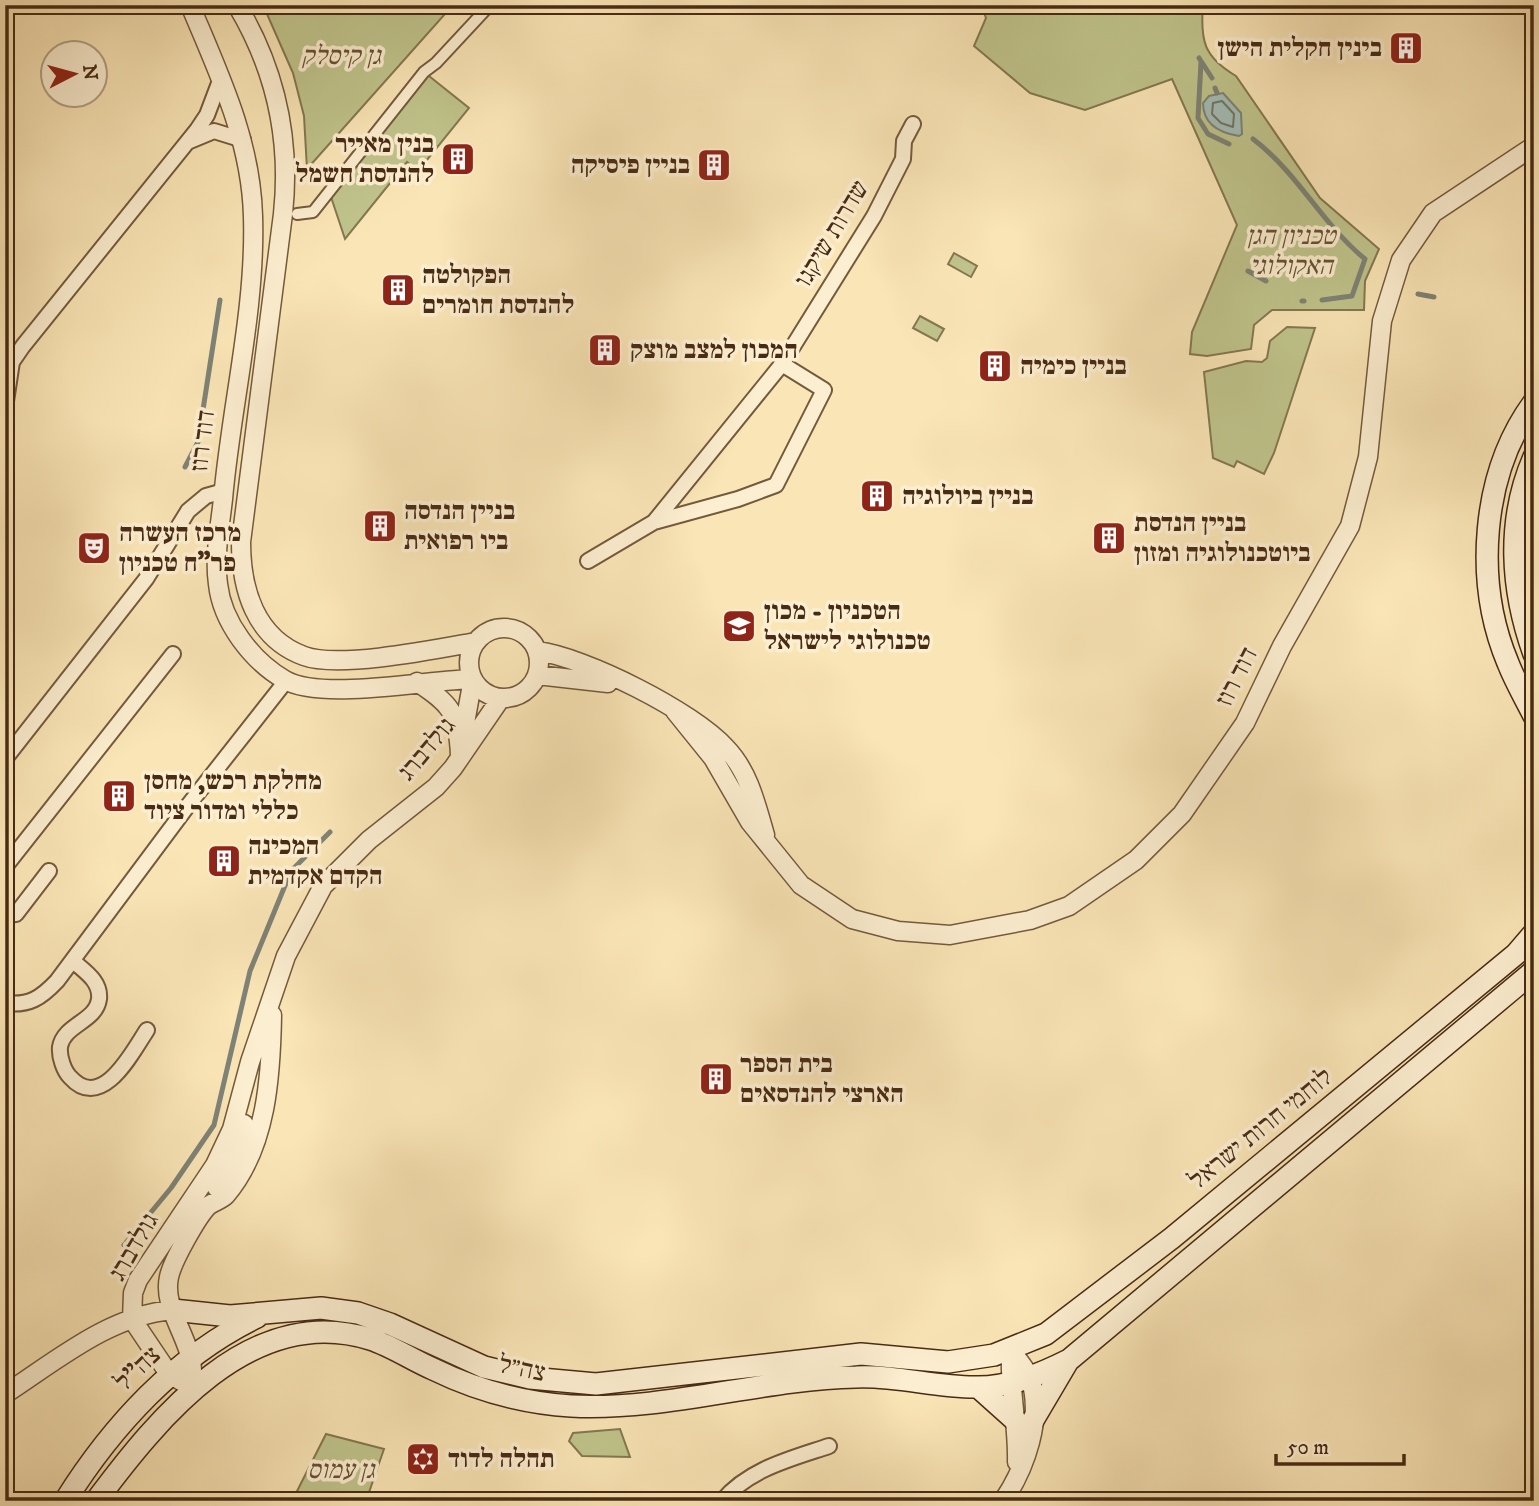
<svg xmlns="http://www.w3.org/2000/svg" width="1539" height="1506" viewBox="0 0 1539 1506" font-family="'IM FELL DW Pica','Frank Ruhl Libre',serif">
<rect width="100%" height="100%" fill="#fae5b6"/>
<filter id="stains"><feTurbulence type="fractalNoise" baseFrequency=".00286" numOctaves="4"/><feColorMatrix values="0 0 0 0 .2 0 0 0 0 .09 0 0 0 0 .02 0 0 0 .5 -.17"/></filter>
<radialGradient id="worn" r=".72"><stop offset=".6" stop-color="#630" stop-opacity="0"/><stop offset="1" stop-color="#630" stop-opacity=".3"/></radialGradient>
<path fill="#c0c48c" stroke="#847850" stroke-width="2" d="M 263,5 L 453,5 L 307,169 L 304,116 L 293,73 Z
M 981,5 L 1203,5 C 1200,41 1204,57 1236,76 L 1320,198 L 1379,249 L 1365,281 L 1364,310 L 1272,310 L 1254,325 L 1251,349 L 1207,356 L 1190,354 L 1192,332 L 1237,225 L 1172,79 L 1085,110 L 1030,93 L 974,46 L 986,18 Z
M 424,72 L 469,108 L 418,171 L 407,162 L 345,239 L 329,191 Z
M 954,253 L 977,266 L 971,277 L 948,264 Z
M 920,316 L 944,329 L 937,341 L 913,328 Z
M 1287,327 L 1315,328 L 1274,453 L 1264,474 L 1237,461 L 1234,467 L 1213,458 L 1204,372 L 1246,361 L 1262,362 L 1267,358 L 1270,341 Z
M 620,1429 L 630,1457 L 582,1456 L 569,1441 L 573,1433 Z
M 326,1434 L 384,1449 L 366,1501 L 292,1501 Z"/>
<path fill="#a2bdb7" stroke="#7e8376" stroke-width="2" d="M 1223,93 L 1241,113 L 1242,134 L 1239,136 C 1220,133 1203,124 1203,103 L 1209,96 Z"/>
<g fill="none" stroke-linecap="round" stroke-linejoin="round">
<path stroke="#757466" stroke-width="2" d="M 1222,101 L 1234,114 L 1233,127 L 1221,123 L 1212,114 L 1213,103 Z"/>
<path stroke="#7e8376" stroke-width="5" d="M 1199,58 L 1212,78
M 1201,62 L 1198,118 L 1208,134 L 1229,144
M 1215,88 L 1217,93
M 1253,139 C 1298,173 1322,224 1365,259 L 1352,296 L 1322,300
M 1248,271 L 1266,281
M 1418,294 L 1434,297
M 1302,301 L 1304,301
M 185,467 L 198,442 L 220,300
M 124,1245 L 171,1188 L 214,1125 L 250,971 L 291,871 L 330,832"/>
<g stroke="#745a3c" stroke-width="14">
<path id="pedestrian" d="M 297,214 L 313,212 L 424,72 L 436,63 L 490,5"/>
</g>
<g stroke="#745a3c" stroke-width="18">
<path id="minor" d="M 190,141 L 214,131 L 243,140
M 5,408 L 12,362 L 23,346 L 197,130 L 207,115 L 221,78
M 654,522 L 782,364 L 874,216 L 903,159 L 904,141 L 913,124
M 588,561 L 654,522 L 738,499 L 776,485 L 824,390 L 782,364
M 5,759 L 146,579 L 188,511 L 206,496 L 224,491
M 5,867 L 173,654
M 5,915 L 16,914 L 49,871
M 73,961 C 84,971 101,981 99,999 C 96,1022 64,1024 60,1047 C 59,1057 64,1071 70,1077 C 102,1113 133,1051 147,1030
M 5,1003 C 29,1006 41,998 57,981 L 186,808 L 286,681
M 722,1501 C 749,1469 790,1459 829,1446"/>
</g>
<g stroke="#745a3c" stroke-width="21">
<path id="tertiary" d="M 190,5 C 219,74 251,140 253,216 C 256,310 231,406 223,499 C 220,526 214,556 218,584 C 222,622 252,661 285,680 C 322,701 427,680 473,679
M 237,5 C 276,70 291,139 283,214 L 241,542 C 241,589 255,638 304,656 C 339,669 437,649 476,642
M469 663a35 35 0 1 1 70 0a35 35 0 1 1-70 0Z
M 537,651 C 585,657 694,712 726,748 C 749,772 756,804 765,835
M 537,675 L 608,683
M 417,682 C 452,705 458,713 460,755
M 675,711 L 713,758 L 750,822 L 801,885 L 852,919 L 898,931 L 950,935 L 1030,920 L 1069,906 L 1136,860 L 1182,814 L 1245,723 L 1282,646 L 1350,526 L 1368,457 L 1382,321 L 1401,260 L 1433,213 L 1534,146
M 463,734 L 473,679
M 217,1188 L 244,1124
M 1011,1350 C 1009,1388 1018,1424 1017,1462
M 192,1370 C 191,1338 162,1309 169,1277 C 172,1262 197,1217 208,1206 C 213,1202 221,1200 226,1195 C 267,1147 271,1075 272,1015
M 193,1388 L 169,1374 L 132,1319 L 133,1293 L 138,1280 L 215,1165 L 232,1129 L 250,1062 L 286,956 L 323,886 L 369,840 L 436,787 L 453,768 L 501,698
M 5,1394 C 56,1361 110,1315 173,1310
M 1003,1501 C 1025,1469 1044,1417 1030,1378 C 1026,1369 1017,1359 1011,1350"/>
</g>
<g stroke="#482b14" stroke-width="24">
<path id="secondary" d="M 1534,402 C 1481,474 1474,582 1508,663 C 1515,681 1525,698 1534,716
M 1534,457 C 1506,521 1511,590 1534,654
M 173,1310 L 230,1316 L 321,1308 L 358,1313 L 390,1324 L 484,1367 L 530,1378 L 596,1384 L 861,1354 L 948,1362 L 994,1355 L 1046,1334 L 1172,1238 L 1516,954 L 1534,933
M 978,1387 L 1016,1421
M 1032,1422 L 1068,1361
M 65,1501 C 112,1426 176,1356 257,1317
M 96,1501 C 158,1418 251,1302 370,1339 C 392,1346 412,1360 433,1369 C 476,1390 523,1403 571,1406 C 666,1411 761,1379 856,1377 C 897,1375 937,1388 978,1387 C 1010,1387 1041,1374 1069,1360 L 1534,971"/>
</g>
<use href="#pedestrian" stroke="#fceed0" stroke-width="10"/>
<use href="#minor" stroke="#fceed0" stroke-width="14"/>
<use href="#tertiary" stroke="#fceed0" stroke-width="18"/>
<use href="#secondary" stroke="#fceed0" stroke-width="21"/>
</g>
<defs>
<g id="building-square" transform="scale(1.75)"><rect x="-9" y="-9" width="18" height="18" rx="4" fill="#8f2418" stroke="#fceed0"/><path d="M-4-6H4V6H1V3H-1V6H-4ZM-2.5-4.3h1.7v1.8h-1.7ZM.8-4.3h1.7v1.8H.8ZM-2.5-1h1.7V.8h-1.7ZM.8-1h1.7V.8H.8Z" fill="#fff"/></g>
<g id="theatre-square" transform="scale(1.75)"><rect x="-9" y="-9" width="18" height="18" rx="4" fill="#8f2418" stroke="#fceed0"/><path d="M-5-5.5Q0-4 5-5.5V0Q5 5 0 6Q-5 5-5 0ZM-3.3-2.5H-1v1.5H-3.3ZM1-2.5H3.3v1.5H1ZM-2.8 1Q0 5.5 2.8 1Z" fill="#fff"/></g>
<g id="university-square" transform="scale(1.75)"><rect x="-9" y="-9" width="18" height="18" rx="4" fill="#8f2418" stroke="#fceed0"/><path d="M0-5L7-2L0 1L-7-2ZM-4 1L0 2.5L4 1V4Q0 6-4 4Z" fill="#fff"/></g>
<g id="synagogue-square" transform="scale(1.75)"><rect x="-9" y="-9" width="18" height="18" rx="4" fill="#8f2418" stroke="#fceed0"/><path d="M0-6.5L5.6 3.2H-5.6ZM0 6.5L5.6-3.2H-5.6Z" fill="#fff"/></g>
</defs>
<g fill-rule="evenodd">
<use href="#building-square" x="1406" y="48"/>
<use href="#building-square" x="458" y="159"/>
<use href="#building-square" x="714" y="165"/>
<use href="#building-square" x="398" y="290"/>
<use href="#building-square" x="605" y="350"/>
<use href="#building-square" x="995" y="366"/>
<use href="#building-square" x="877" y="496"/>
<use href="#building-square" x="380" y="526"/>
<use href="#building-square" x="1109" y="538"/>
<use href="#theatre-square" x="94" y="548"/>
<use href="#university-square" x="739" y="626"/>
<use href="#building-square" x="119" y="796"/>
<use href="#building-square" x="224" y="861"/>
<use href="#building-square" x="716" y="1079"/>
<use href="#synagogue-square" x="423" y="1459"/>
</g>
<g text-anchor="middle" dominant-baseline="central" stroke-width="7" stroke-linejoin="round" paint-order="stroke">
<g font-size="26" font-weight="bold" fill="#482b14" stroke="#fceed0" text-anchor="start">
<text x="1382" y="48" text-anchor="end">בינין חקלית הישן</text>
<text x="434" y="144" text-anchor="end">בנין מאייר<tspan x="434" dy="30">להנדסת חשמל</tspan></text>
<text x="690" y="165" text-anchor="end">בניין פיסיקה</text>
<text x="422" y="275">הפקולטה<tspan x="422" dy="30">להנדסת חומרים</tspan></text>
<text x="630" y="350">המכון למצב מוצק</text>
<text x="1020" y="366">בניין כימיה</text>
<text x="902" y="496">בניין ביולוגיה</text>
<text x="404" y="511">בניין הנדסה<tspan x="404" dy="30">ביו רפואית</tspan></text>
<text x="1134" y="523">בניין הנדסת<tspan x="1134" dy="30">ביוטכנולוגיה ומזון</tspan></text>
<text x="119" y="533">מרכז העשרה<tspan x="119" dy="30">פר"ח טכניון</tspan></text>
<text x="764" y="611">הטכניון - מכון<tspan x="764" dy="30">טכנולוגי לישראל</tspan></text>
<text x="144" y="781">מחלקת רכש, מחסן<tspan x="144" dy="30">כללי ומדור ציוד</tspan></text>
<text x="248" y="846">המכינה<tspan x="248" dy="30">הקדם אקדמית</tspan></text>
<text x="740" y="1064">בית הספר<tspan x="740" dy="30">הארצי להנדסאים</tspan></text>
<text x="448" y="1459">תהלה לדוד</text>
</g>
<g font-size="26" font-style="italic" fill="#665132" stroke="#fceed0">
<text x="341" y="56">גן קיסלק</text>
<text x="1291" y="236">טכניון הגן<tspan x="1291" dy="30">האקולוגי</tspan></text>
<text x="341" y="1470">גן עמוס</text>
</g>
<g font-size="26" fill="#482b14" stroke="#fceed0">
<text transform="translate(832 234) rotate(-59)">שדרות שיקגו</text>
<text transform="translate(203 441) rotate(-83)">דוד רוז</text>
<text transform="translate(1237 677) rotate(-63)">דוד רוז</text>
<text transform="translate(427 749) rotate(-50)">גולדברג</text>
<text transform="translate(1261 1129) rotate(-39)">לוחמי חרות ישראל</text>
<text transform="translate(134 1247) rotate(-60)">גולדברג</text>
<text transform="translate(138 1369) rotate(-44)">צה"ל</text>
<text transform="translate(522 1369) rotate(12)">צה״ל</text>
</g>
</g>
<rect width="1539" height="1506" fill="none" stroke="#fae5b6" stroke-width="28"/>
<rect x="7" y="7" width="1525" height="1492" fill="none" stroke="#482b14" stroke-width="3.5"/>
<rect x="14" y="14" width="1511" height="1478" fill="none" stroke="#482b14" stroke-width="2"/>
<g transform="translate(74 74) rotate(84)"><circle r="33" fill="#fceed0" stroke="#b4a085" stroke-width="2"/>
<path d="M0-5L12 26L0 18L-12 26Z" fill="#8f2418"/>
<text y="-10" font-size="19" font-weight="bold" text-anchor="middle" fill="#482b14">N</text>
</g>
<path d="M1276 1454v10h128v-10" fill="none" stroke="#482b14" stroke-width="3.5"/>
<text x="1287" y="1454" font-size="21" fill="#482b14" stroke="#fceed0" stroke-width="5" paint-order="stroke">50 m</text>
<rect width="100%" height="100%" filter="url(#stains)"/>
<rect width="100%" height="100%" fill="url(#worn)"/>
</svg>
